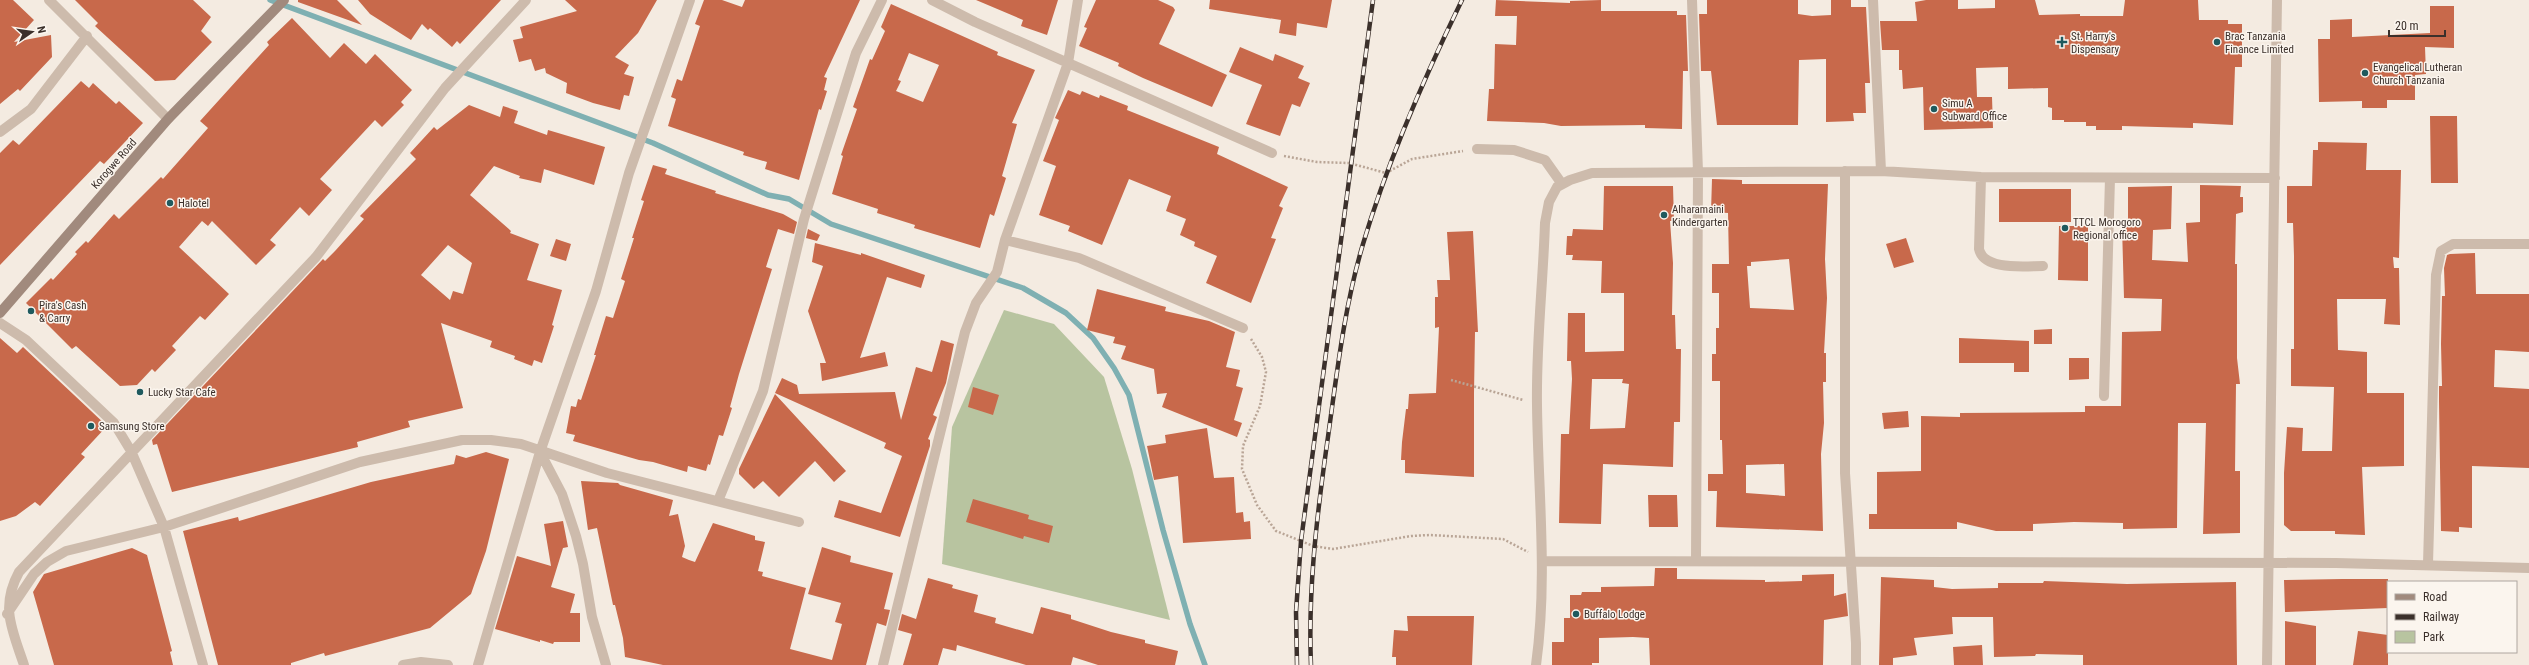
<svg xmlns="http://www.w3.org/2000/svg" width="2529" height="665" viewBox="0 0 2529 665" font-family="'Roboto Condensed',sans-serif">
<rect width="100%" height="100%" fill="#f4ebe1"/>
<path fill="#b8c4a0" d="M 1004,310 L 1054,324 L 1104,377 L 1132,469 L 1170,620 L 942,564 L 952,427 Z"/>
<g fill="none" stroke-linecap="round" stroke-linejoin="round">
<path stroke="#7fb0b2" stroke-width="5.5" d="M 270,0 L 653,143 L 768,195 L 789,199 L 831,224 L 1023,288 L 1066,313 L 1093,338 L 1114,368 L 1129,395 L 1163,530 L 1190,624 L 1205,665"/>
</g>
<path fill="#c8694b" fill-rule="evenodd" d="M 0,0 L 13,0 L 34,20 L 14,42 L 51,35 L 52,57 L 20,91 L 18,89 L 0,104 Z
M 75,0 L 193,0 L 211,17 L 201,31 L 212,42 L 175,80 L 155,81 L 95,26 L 98,23 Z
M 298,0 L 337,0 L 362,25 L 298,2 Z
M 358,0 L 501,0 L 460,44 L 457,41 L 452,47 L 430,28 L 428,30 L 422,24 L 411,40 L 370,14 Z
M 565,0 L 657,0 L 638,33 L 615,57 L 629,65 L 624,74 L 634,77 L 629,96 L 624,95 L 620,110 L 593,103 L 566,93 L 567,83 L 546,73 L 545,68 L 535,71 L 531,59 L 519,62 L 513,40 L 523,38 L 520,27 L 577,11 Z
M 704,0 L 722,0 L 742,7 L 745,0 L 860,0 L 824,77 L 827,78 L 824,90 L 827,91 L 821,110 L 819,109 L 799,180 L 765,169 L 767,162 L 743,155 L 744,152 L 668,126 L 676,99 L 671,97 L 677,79 L 682,81 L 700,26 L 695,24 Z
M 976,0 L 1058,0 L 1047,35 L 1021,26 L 1023,20 Z
M 1096,0 L 1158,0 L 1173,7 L 1175,10 L 1159,44 L 1227,75 L 1212,107 L 1143,78 L 1118,66 L 1119,63 L 1079,46 L 1087,28 L 1084,27 Z
M 1210,0 L 1332,0 L 1327,28 L 1297,23 L 1296,36 L 1279,33 L 1281,20 L 1209,9 Z
M 1496,0 L 1570,3 L 1570,1 L 1601,0 L 1601,11 L 1677,11 L 1677,15 L 1686,15 L 1688,71 L 1683,71 L 1682,129 L 1645,128 L 1645,125 L 1561,126 L 1544,123 L 1487,121 L 1489,89 L 1494,89 L 1495,44 L 1516,45 L 1517,16 L 1495,16 Z
M 1707,0 L 1798,0 L 1798,14 L 1812,16 L 1831,15 L 1831,0 L 1851,0 L 1851,7 L 1866,7 L 1870,83 L 1865,83 L 1866,113 L 1853,113 L 1854,121 L 1826,122 L 1826,59 L 1799,60 L 1798,125 L 1717,125 L 1711,71 L 1701,71 L 1699,14 L 1707,14 Z
M 1926,0 L 1958,0 L 1958,9 L 1995,8 L 1995,0 L 2035,0 L 2039,15 L 2080,14 L 2080,16 L 2123,16 L 2125,0 L 2198,0 L 2199,20 L 2228,20 L 2228,24 L 2242,24 L 2242,67 L 2235,67 L 2233,125 L 2193,123 L 2193,128 L 2122,126 L 2122,130 L 2096,130 L 2096,126 L 2086,126 L 2086,122 L 2064,122 L 2064,120 L 2052,120 L 2052,108 L 2048,107 L 2048,88 L 2008,89 L 2008,67 L 1976,68 L 1977,97 L 1992,97 L 1993,128 L 1924,130 L 1923,87 L 1903,89 L 1902,70 L 1899,70 L 1899,50 L 1882,50 L 1880,21 L 1917,21 L 1915,2 Z
M 891,4 L 998,52 L 997,55 L 1035,70 L 1012,123 L 1017,124 L 1002,176 L 1006,178 L 994,216 L 990,214 L 980,248 L 914,228 L 915,225 L 877,213 L 878,209 L 832,194 L 843,156 L 841,155 L 857,109 L 853,107 L 870,59 L 872,60 L 885,31 L 881,27 ZM 909,53 L 939,65 L 923,102 L 896,91 L 901,81 L 898,80 Z
M 2430,6 L 2454,6 L 2454,48 L 2425,47 L 2426,74 L 2415,75 L 2415,100 L 2387,100 L 2387,108 L 2362,108 L 2362,101 L 2319,102 L 2318,39 L 2330,39 L 2330,20 L 2352,19 L 2352,37 L 2430,33 Z
M 292,18 L 330,58 L 344,43 L 366,64 L 375,54 L 412,90 L 401,102 L 404,105 L 382,127 L 375,120 L 320,179 L 332,190 L 309,216 L 300,207 L 270,240 L 276,245 L 256,265 L 212,221 L 208,226 L 202,221 L 179,247 L 229,294 L 205,320 L 200,316 L 172,346 L 176,350 L 155,372 L 152,369 L 137,385 L 120,386 L 76,346 L 72,349 L 26,303 L 51,278 L 53,280 L 77,254 L 75,252 L 86,241 L 88,243 L 114,214 L 119,219 L 161,177 L 163,179 L 208,128 L 200,121 L 269,45 L 267,42 Z
M 1240,47 L 1273,61 L 1275,54 L 1304,66 L 1298,78 L 1310,83 L 1300,107 L 1292,104 L 1280,136 L 1246,124 L 1262,85 L 1229,72 Z
M 81,81 L 89,88 L 93,83 L 116,104 L 119,101 L 143,123 L 104,164 L 100,161 L 0,265 L 0,153 L 13,140 L 19,145 Z
M 1068,90 L 1080,95 L 1082,91 L 1099,98 L 1100,95 L 1128,106 L 1127,110 L 1219,147 L 1217,154 L 1288,187 L 1279,206 L 1283,208 L 1271,238 L 1276,239 L 1251,303 L 1206,283 L 1217,256 L 1194,246 L 1195,242 L 1180,235 L 1186,219 L 1166,211 L 1171,196 L 1129,179 L 1102,245 L 1068,231 L 1070,226 L 1039,215 L 1056,166 L 1043,161 L 1059,120 L 1055,118 Z
M 469,105 L 500,117 L 503,106 L 518,111 L 514,123 L 547,135 L 548,130 L 605,147 L 594,185 L 544,169 L 541,183 L 519,178 L 520,176 L 494,166 L 470,195 L 511,231 L 510,233 L 539,244 L 527,280 L 562,290 L 552,325 L 554,326 L 542,363 L 534,360 L 532,366 L 514,359 L 515,356 L 490,347 L 492,341 L 441,323 L 463,408 L 408,421 L 410,427 L 357,442 L 358,447 L 172,492 L 157,444 L 153,445 L 152,440 L 323,259 L 325,261 L 335,251 L 364,219 L 360,216 L 416,159 L 410,153 L 434,127 L 437,130 ZM 448,245 L 472,263 L 463,294 L 453,291 L 450,300 L 421,275 Z
M 2430,116 L 2457,116 L 2458,183 L 2431,183 Z
M 2318,142 L 2367,143 L 2366,170 L 2401,170 L 2399,258 L 2393,257 L 2394,268 L 2399,268 L 2400,325 L 2384,324 L 2386,299 L 2337,299 L 2338,350 L 2367,352 L 2367,393 L 2404,393 L 2404,466 L 2362,467 L 2365,535 L 2335,534 L 2335,531 L 2291,531 L 2284,525 L 2284,473 L 2287,427 L 2303,428 L 2302,451 L 2332,451 L 2334,387 L 2291,386 L 2291,349 L 2294,349 L 2294,256 L 2293,223 L 2287,223 L 2287,186 L 2312,186 L 2313,150 L 2318,150 Z
M 653,165 L 667,169 L 665,174 L 716,191 L 715,193 L 783,214 L 797,222 L 794,234 L 778,229 L 766,267 L 772,269 L 739,374 L 730,407 L 732,408 L 723,436 L 719,435 L 710,465 L 708,464 L 706,471 L 688,466 L 687,472 L 653,462 L 639,460 L 573,441 L 575,435 L 566,433 L 571,406 L 576,407 L 578,399 L 581,400 L 596,355 L 594,355 L 606,316 L 613,318 L 625,281 L 621,279 L 634,238 L 632,238 L 644,201 L 641,200 Z
M 1712,179 L 1742,180 L 1742,184 L 1828,184 L 1825,259 L 1827,298 L 1824,353 L 1826,353 L 1826,382 L 1823,382 L 1824,423 L 1821,454 L 1823,531 L 1716,527 L 1717,491 L 1708,491 L 1708,474 L 1723,474 L 1722,440 L 1720,440 L 1720,381 L 1712,381 L 1712,354 L 1716,354 L 1716,328 L 1719,328 L 1719,293 L 1712,293 L 1712,264 L 1729,264 L 1728,213 L 1711,212 ZM 1789,259 L 1794,310 L 1750,308 L 1747,266 L 1751,266 L 1751,262 ZM 1784,464 L 1785,496 L 1746,493 L 1746,465 Z
M 2200,185 L 2241,186 L 2240,197 L 2243,197 L 2243,212 L 2236,214 L 2235,264 L 2237,264 L 2237,358 L 2240,384 L 2236,384 L 2235,471 L 2240,471 L 2240,533 L 2203,534 L 2206,423 L 2178,423 L 2177,528 L 2123,529 L 2123,523 L 2074,522 L 2033,524 L 2033,531 L 1996,531 L 1957,522 L 1957,529 L 1869,529 L 1869,514 L 1877,514 L 1877,472 L 1921,471 L 1921,416 L 1960,417 L 1960,413 L 2085,412 L 2085,406 L 2121,406 L 2122,332 L 2161,331 L 2162,299 L 2124,298 L 2122,226 L 2128,226 L 2128,187 L 2172,186 L 2171,229 L 2153,230 L 2152,260 L 2188,262 L 2186,223 L 2200,222 Z
M 1604,186 L 1673,186 L 1674,221 L 1670,221 L 1673,263 L 1672,315 L 1675,315 L 1676,349 L 1681,349 L 1680,422 L 1674,422 L 1673,467 L 1603,464 L 1601,524 L 1559,523 L 1561,434 L 1569,434 L 1572,379 L 1571,361 L 1567,361 L 1568,313 L 1585,313 L 1585,352 L 1624,351 L 1624,293 L 1601,293 L 1602,261 L 1572,260 L 1573,255 L 1566,255 L 1567,236 L 1572,236 L 1573,229 L 1603,230 ZM 1592,379 L 1623,379 L 1622,383 L 1629,384 L 1625,428 L 1590,429 Z
M 1999,189 L 2071,189 L 2071,222 L 1999,222 Z
M 2059,226 L 2088,226 L 2088,281 L 2058,280 Z
M 808,229 L 820,235 L 817,241 L 806,238 Z
M 1473,231 L 1478,332 L 1475,332 L 1474,393 L 1474,477 L 1405,473 L 1405,460 L 1401,460 L 1402,442 L 1406,409 L 1408,409 L 1409,394 L 1436,393 L 1439,327 L 1435,328 L 1435,297 L 1438,297 L 1437,280 L 1450,280 L 1447,232 Z
M 1906,238 L 1914,262 L 1894,268 L 1886,244 Z
M 556,239 L 571,244 L 566,261 L 550,256 Z
M 815,243 L 861,255 L 861,253 L 925,275 L 921,288 L 887,277 L 860,358 L 885,352 L 888,366 L 822,381 L 820,363 L 826,363 L 808,311 L 823,266 L 812,262 Z
M 2475,253 L 2476,294 L 2529,294 L 2529,352 L 2495,350 L 2494,387 L 2529,389 L 2529,468 L 2472,466 L 2472,528 L 2459,527 L 2459,532 L 2441,531 L 2439,401 L 2439,386 L 2442,386 L 2441,344 L 2442,296 L 2445,296 L 2444,268 L 2447,255 L 2450,254 Z
M 1097,289 L 1166,307 L 1165,311 L 1209,321 L 1235,332 L 1226,367 L 1240,370 L 1236,386 L 1243,388 L 1234,420 L 1242,423 L 1237,437 L 1162,407 L 1167,393 L 1157,394 L 1154,369 L 1121,359 L 1126,346 L 1113,343 L 1115,337 L 1087,330 Z
M 2052,329 L 2052,344 L 2034,344 L 2034,330 Z
M 0,338 L 17,353 L 23,347 L 107,426 L 81,454 L 85,457 L 40,506 L 35,502 L 16,516 L 0,521 Z
M 1959,338 L 2029,341 L 2029,372 L 2014,372 L 2014,363 L 1959,363 Z
M 941,340 L 954,344 L 946,383 L 933,415 L 937,417 L 928,439 L 930,440 L 930,446 L 900,537 L 834,517 L 839,500 L 881,513 L 902,456 L 884,448 L 886,443 L 775,393 L 782,378 L 797,385 L 799,394 L 895,392 L 901,420 L 916,367 L 932,372 Z
M 2069,358 L 2089,358 L 2089,379 L 2069,380 Z
M 973,387 L 999,395 L 993,415 L 968,407 Z
M 775,394 L 846,471 L 834,482 L 815,461 L 779,497 L 763,481 L 754,489 L 739,474 L 739,469 Z
M 1908,411 L 1909,427 L 1884,429 L 1882,413 Z
M 1207,428 L 1214,478 L 1234,477 L 1236,513 L 1243,512 L 1244,522 L 1250,521 L 1251,539 L 1183,543 L 1178,476 L 1154,480 L 1147,446 L 1166,443 L 1165,435 Z
M 486,452 L 509,459 L 486,551 L 471,594 L 430,628 L 325,656 L 324,653 L 291,663 L 291,665 L 218,665 L 183,531 L 238,517 L 239,521 L 371,482 L 454,464 L 456,455 L 466,458 Z
M 581,481 L 618,483 L 620,485 L 673,500 L 669,516 L 678,514 L 685,546 L 682,557 L 689,560 L 695,562 L 713,523 L 755,536 L 755,540 L 765,542 L 758,571 L 763,572 L 762,576 L 806,588 L 790,649 L 832,660 L 842,624 L 835,622 L 841,603 L 808,594 L 822,547 L 851,556 L 850,562 L 893,573 L 884,609 L 890,610 L 886,626 L 877,623 L 866,665 L 663,665 L 625,657 L 623,638 L 615,605 L 613,605 L 597,528 L 588,530 Z
M 1648,495 L 1677,495 L 1678,527 L 1649,527 Z
M 973,499 L 1029,515 L 1028,519 L 1053,526 L 1049,543 L 1024,536 L 1023,539 L 966,522 Z
M 563,521 L 568,547 L 563,548 L 551,587 L 575,594 L 570,613 L 580,613 L 580,642 L 554,642 L 553,644 L 540,640 L 540,642 L 495,629 L 517,556 L 551,566 L 544,524 Z
M 132,548 L 147,555 L 172,651 L 170,652 L 173,665 L 54,665 L 33,592 L 44,574 Z
M 1655,568 L 1677,568 L 1677,579 L 1765,580 L 1765,582 L 1802,581 L 1802,575 L 1834,574 L 1834,596 L 1846,593 L 1848,616 L 1824,620 L 1823,665 L 1650,665 L 1649,638 L 1633,637 L 1599,638 L 1599,663 L 1592,663 L 1592,665 L 1552,665 L 1552,642 L 1564,642 L 1564,618 L 1570,618 L 1570,595 L 1581,595 L 1582,592 L 1601,592 L 1601,587 L 1654,586 Z
M 1881,577 L 1934,580 L 1934,587 L 1952,589 L 1998,588 L 1998,583 L 2043,583 L 2044,581 L 2127,584 L 2236,582 L 2237,665 L 2083,665 L 2083,655 L 2036,654 L 2035,656 L 1994,657 L 1993,617 L 1952,617 L 1953,634 L 1914,638 L 1917,655 L 1893,658 L 1893,665 L 1879,665 Z
M 928,578 L 953,585 L 952,588 L 978,595 L 974,612 L 996,618 L 995,623 L 1033,634 L 1041,607 L 1071,615 L 1071,619 L 1111,632 L 1145,640 L 1145,643 L 1178,651 L 1175,665 L 1098,665 L 1073,657 L 1071,665 L 1026,665 L 957,645 L 956,651 L 943,648 L 938,665 L 903,665 L 912,634 L 898,630 L 902,614 L 916,619 Z
M 2342,579 L 2388,579 L 2388,608 L 2285,612 L 2284,580 Z
M 1407,616 L 1474,616 L 1472,665 L 1396,665 L 1396,657 L 1392,657 L 1394,630 L 1408,631 Z
M 2285,621 L 2316,626 L 2316,665 L 2285,665 Z
M 2358,631 L 2388,635 L 2388,665 L 2353,665 Z
M 1982,645 L 1983,665 L 1954,665 L 1953,647 Z"/>
<g fill="none" stroke-linecap="round" stroke-linejoin="round">
<path stroke="#b9a596" stroke-width="2.5" stroke-dasharray="2 2" stroke-linecap="butt" d="M 1284,156 L 1317,162 L 1349,163 L 1386,173 L 1412,159 L 1463,151
M 1251,339 L 1262,357 L 1266,372 L 1260,406 L 1243,446 L 1242,469 L 1257,505 L 1276,531 L 1313,546 L 1333,549 L 1411,536 L 1430,535 L 1503,539 L 1528,552
M 1451,380 L 1523,400"/>
<path stroke="#cdbbac" stroke-width="10" d="M 49,0 L 168,119
M 932,0 L 975,22 L 1272,153
M 1692,0 L 1698,172 L 1696,560
M 1873,0 L 1881,171
M 0,132 L 31,109 L 87,36
M 1477,149 L 1514,150 L 1545,160 L 1562,184
M 1845,171 L 1845,473 L 1856,643 L 1856,665
M 1981,177 L 1979,249 C 1984,271 2025,266 2043,266
M 1005,240 L 1079,258 L 1243,328
M 0,323 L 26,340 L 114,423 L 131,451 L 164,527 L 203,665
M 2104,396 L 2110,178
M 540,452 L 562,494 L 576,536 L 583,564 L 592,617 L 606,665
M 718,501 L 763,391 L 804,219 L 856,53 L 882,0
M 1542,561 L 2336,563 L 2529,568
M 2428,564 L 2436,275 L 2441,251 L 2453,244 L 2529,244
M 7,614 L 34,574 L 47,562 L 66,551 L 164,527 L 360,462 L 462,440 L 491,440 L 521,444 L 607,473 L 799,522
M 24,665 C 12,629 0,607 19,572 L 316,257 L 445,88 L 526,0
M 478,665 L 540,452 L 596,291 L 629,173 L 690,0
M 883,665 L 965,332 L 976,303 L 997,272 L 1005,240 L 1068,63 L 1078,0
M 1536,665 C 1548,578 1538,492 1537,405 C 1536,344 1543,283 1545,223 L 1549,202 L 1557,187 L 1570,180 L 1592,173 L 1881,171 L 1981,177 L 2275,178
M 2267,665 L 2277,0"/>
<path stroke="#cdbbac" stroke-width="10" d="M 403,665 L 421,662 L 448,665"/>
<path stroke="#a18a7d" stroke-width="10" d="M 0,313 L 168,119 L 284,0"/>
<g stroke="#3b302b" stroke-width="4.5">
<path id="rail" d="M 1297,665 L 1296,612 L 1301,541 L 1373,0
M 1311,665 C 1308,593 1316,523 1326,451 C 1336,382 1343,311 1363,244 C 1388,160 1424,78 1462,0"/>
</g>
<use href="#rail" stroke="#fbf5ee" stroke-width="3" stroke-dasharray="9" stroke-linecap="butt"/>
</g>
<g fill="#1f5a5e" stroke="#fbf5ee" stroke-width="1.5">
<path d="M2060 36h4v4h4v4h-4v4h-4v-4h-4v-4h4z"/>
<circle cx="2217" cy="42" r="4"/>
<circle cx="2365" cy="73" r="4"/>
<circle cx="1934" cy="109" r="4"/>
<circle cx="170" cy="203" r="4"/>
<circle cx="1664" cy="215" r="4"/>
<circle cx="2065" cy="228" r="4"/>
<circle cx="31" cy="311" r="4"/>
<circle cx="140" cy="392" r="4"/>
<circle cx="91" cy="426" r="4"/>
<circle cx="1576" cy="614" r="4"/>
</g>
<g text-anchor="middle" dominant-baseline="central" stroke-width="3" stroke-linejoin="round" paint-order="stroke">
<g font-size="11" fill="#3b302b" stroke="#fbf5ee" text-anchor="start">
<text x="2071" y="36">St. Harry's<tspan x="2071" dy="13">Dispensary</tspan></text>
<text x="2225" y="36">Brac Tanzania<tspan x="2225" dy="13">Finance Limited</tspan></text>
<text x="2373" y="67">Evangelical Lutheran<tspan x="2373" dy="13">Church Tanzania</tspan></text>
<text x="1942" y="103">Simu A<tspan x="1942" dy="13">Subward Office</tspan></text>
<text x="178" y="203">Halotel</text>
<text x="1672" y="209">Alharamaini<tspan x="1672" dy="13">Kindergarten</tspan></text>
<text x="2073" y="222">TTCL Morogoro<tspan x="2073" dy="13">Regional office</tspan></text>
<text x="39" y="305">Pira's Cash<tspan x="39" dy="13">&amp; Carry</tspan></text>
<text x="148" y="392">Lucky Star Cafe</text>
<text x="99" y="426">Samsung Store</text>
<text x="1584" y="614">Buffalo Lodge</text>
</g>
<g font-size="11" fill="#3b302b" stroke="#fbf5ee">
<text transform="translate(114 164) rotate(-49)">Korogwe Road</text>
</g>
</g>
<rect x="2387" y="581" width="130" height="72" fill="#fbf5ee" stroke="#aea6a0"/>
<rect x="2395" y="594" width="20" height="6" fill="#a18a7d" stroke="#aea6a0"/>
<text x="2423" y="601" font-size="12" fill="#3b302b">Road</text>
<rect x="2395" y="614" width="20" height="6" fill="#3b302b" stroke="#aea6a0"/>
<text x="2423" y="621" font-size="12" fill="#3b302b">Railway</text>
<rect x="2395" y="631" width="20" height="12" fill="#b8c4a0" stroke="#aea6a0"/>
<text x="2423" y="641" font-size="12" fill="#3b302b">Park</text>
<g transform="translate(32 32) rotate(77)" stroke="#fbf5ee" stroke-width="3" paint-order="stroke">
<path d="M0-3L7 15L0 10L-7 15Z" fill="#3b302b"/>
<text y="-6" font-size="11" font-weight="bold" text-anchor="middle" fill="#3b302b">N</text>
</g>
<path d="M2389 30v6h56v-6" fill="none" stroke="#3b302b" stroke-width="2"/>
<text x="2395" y="30" font-size="12" fill="#3b302b" stroke="#fbf5ee" stroke-width="3" paint-order="stroke">20 m</text>
</svg>
